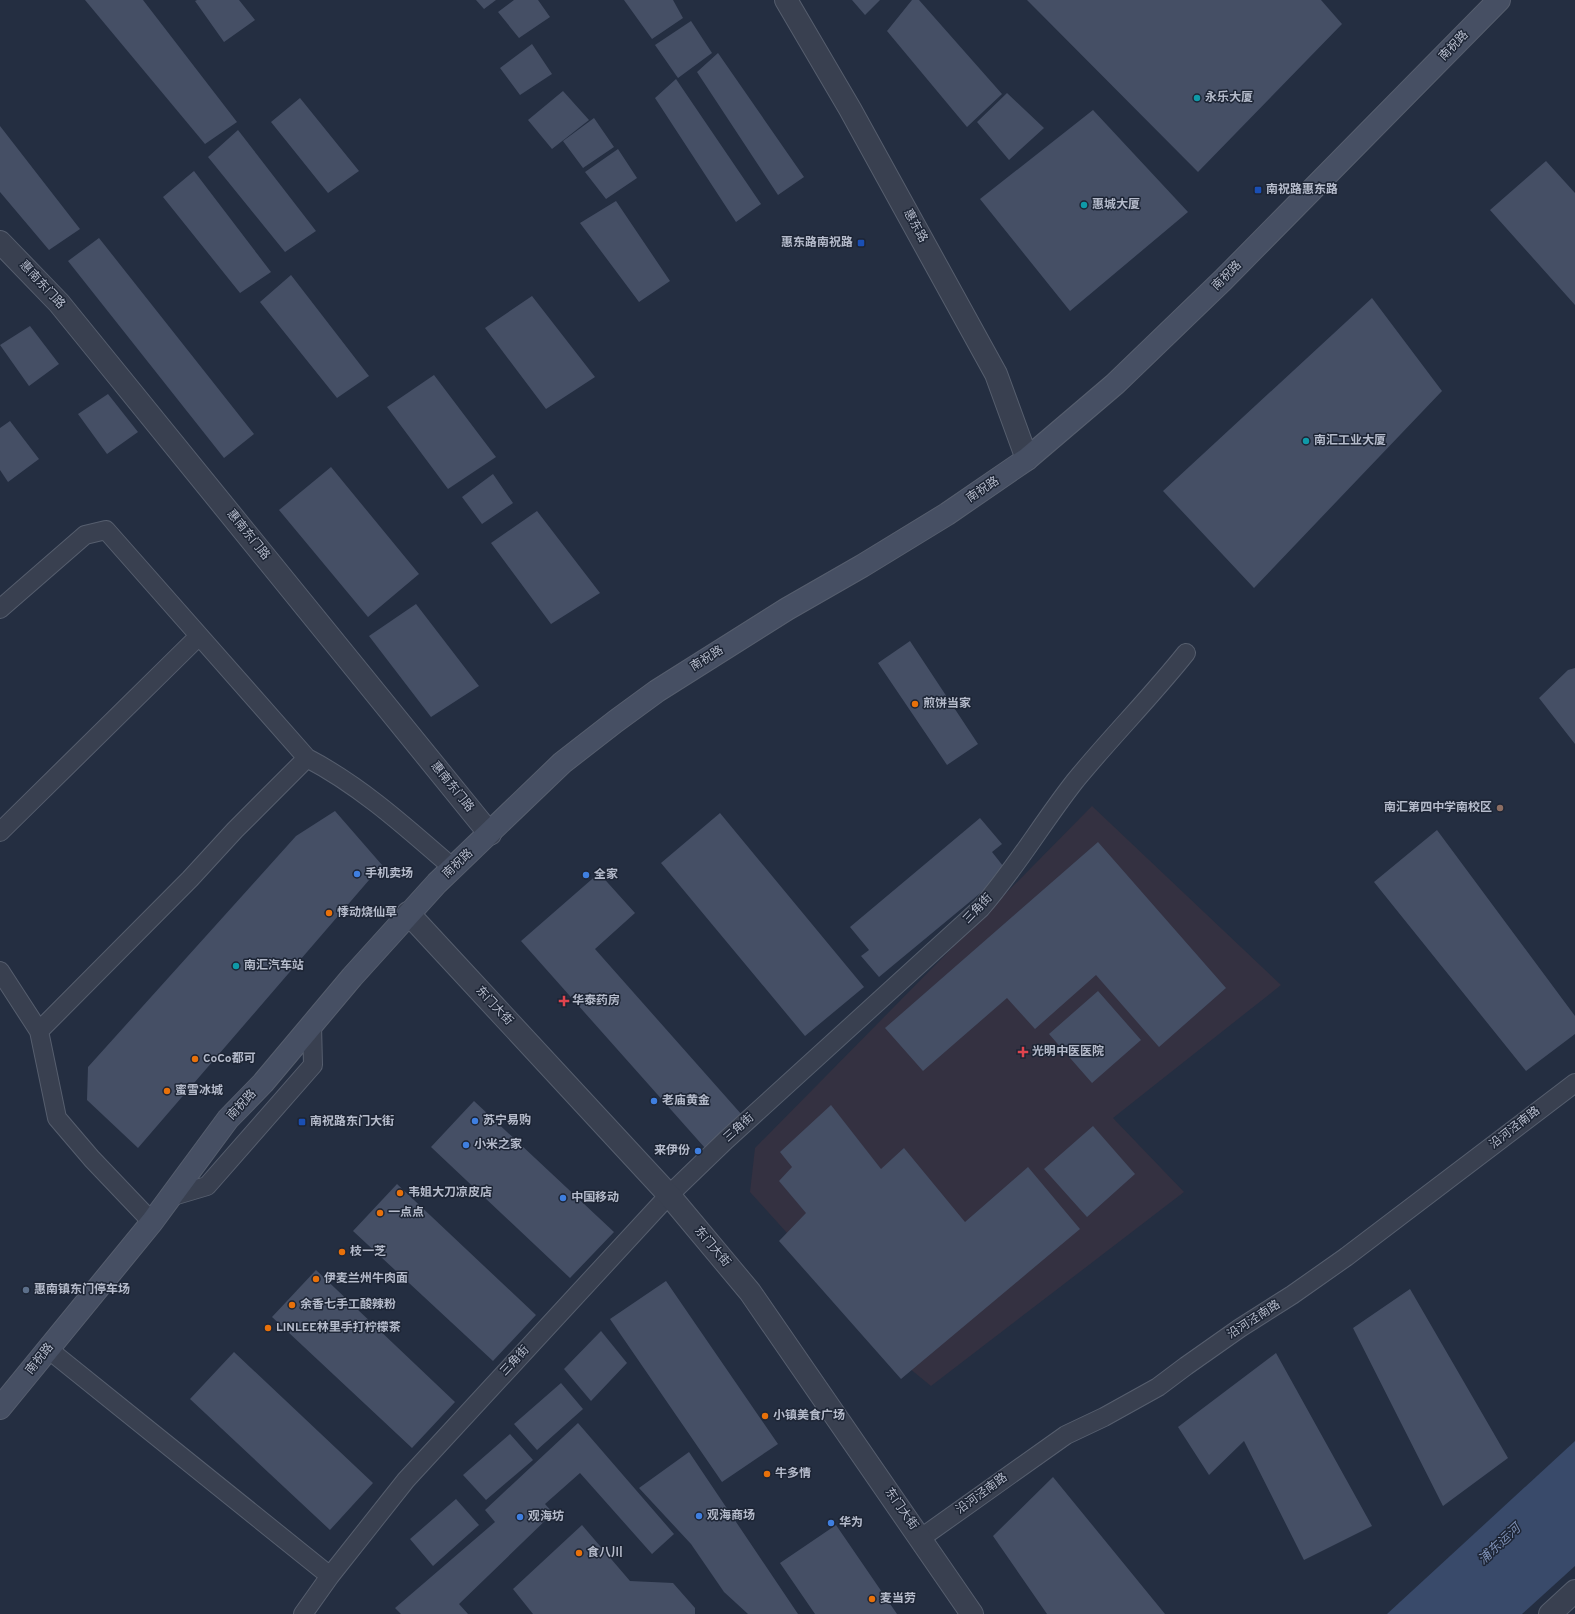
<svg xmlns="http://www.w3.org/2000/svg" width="1575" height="1614" viewBox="0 0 1575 1614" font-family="Overpass,'Noto Sans SC',sans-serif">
<rect width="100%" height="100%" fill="#242e41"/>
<path fill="#343141" d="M 1092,806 L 1281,985 L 1113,1118 L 1184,1192 L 931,1386 L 909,1368 L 750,1192 L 755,1148 Z"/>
<path fill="#394a6a" d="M 1575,1441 L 1575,1566 L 1522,1614 L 1387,1614 Z"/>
<path fill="#454f65" d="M 85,0 L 143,0 L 237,122 L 205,144 Z
M 197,0 L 239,0 L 255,20 L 224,42 L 195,1 Z
M 476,0 L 496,0 L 484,9 Z
M 514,0 L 538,0 L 550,17 L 519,38 L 498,12 Z
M 624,0 L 673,0 L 683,18 L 652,39 Z
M 852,0 L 880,0 L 865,15 Z
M 912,0 L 919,0 L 1002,94 L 967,127 L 887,31 Z
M 1027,0 L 1321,0 L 1342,24 L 1198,172 Z
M 691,21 L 712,53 L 678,78 L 655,45 Z
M 532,44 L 552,74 L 520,95 L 500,68 Z
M 718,53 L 804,177 L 778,195 L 697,72 Z
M 676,79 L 761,204 L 736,222 L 655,98 Z
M 563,91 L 589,120 L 552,149 L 528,120 Z
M 1007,93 L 1044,128 L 1009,160 L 977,122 Z
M 300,98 L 359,171 L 328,193 L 271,122 Z
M 1093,110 L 1188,212 L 1070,311 L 980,199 Z
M 594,118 L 614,147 L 583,168 L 563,141 Z
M 0,126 L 80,229 L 49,250 L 0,192 Z
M 238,130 L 316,231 L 285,252 L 208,157 Z
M 618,149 L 637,178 L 606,199 L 585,172 Z
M 1546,161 L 1575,193 L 1575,305 L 1490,210 Z
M 194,171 L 271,272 L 240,293 L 163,197 Z
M 616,201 L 670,281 L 639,302 L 580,223 Z
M 99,238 L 254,434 L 224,458 L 68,261 Z
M 291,275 L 369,376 L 337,398 L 260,302 Z
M 532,296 L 595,377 L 546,409 L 485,328 Z
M 1372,298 L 1442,391 L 1254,588 L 1163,491 Z
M 30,326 L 59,364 L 29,386 L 0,345 Z
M 434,375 L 496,457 L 448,489 L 387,407 Z
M 108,394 L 138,432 L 107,454 L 78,414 Z
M 10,421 L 39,459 L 8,482 L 0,470 L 0,428 Z
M 331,467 L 419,574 L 368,617 L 279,510 Z
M 493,474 L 513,503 L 482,524 L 462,497 Z
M 537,511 L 600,593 L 551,624 L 491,543 Z
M 416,604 L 479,686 L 431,717 L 369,636 Z
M 910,641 L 978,744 L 947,765 L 878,663 Z
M 1575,668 L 1575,744 L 1539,698 L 1568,670 Z
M 335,811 L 382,865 L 138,1148 L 87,1100 L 88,1067 L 296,836 Z
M 720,813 L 864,987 L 805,1036 L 661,863 Z
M 980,818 L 1002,844 L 992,852 L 1007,871 L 879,977 L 861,956 L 869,950 L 850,927 Z
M 1437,830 L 1575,1016 L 1575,1034 L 1526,1071 L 1374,882 Z
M 1098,842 L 1226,988 L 1159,1047 L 1096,975 L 1035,1029 L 1007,998 L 923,1071 L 885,1028 Z
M 599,873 L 635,913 L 595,949 L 742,1115 L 705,1148 L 521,941 Z
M 1098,991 L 1141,1040 L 1092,1083 L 1049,1034 Z
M 474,1101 L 614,1232 L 570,1278 L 431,1147 Z
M 831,1105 L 881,1169 L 904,1148 L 965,1222 L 1028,1167 L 1080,1229 L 901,1379 L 779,1241 L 806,1213 L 779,1181 L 792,1167 L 780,1152 Z
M 1093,1126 L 1135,1174 L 1087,1217 L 1044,1169 Z
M 397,1184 L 536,1315 L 493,1361 L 353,1231 Z
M 316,1270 L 455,1402 L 412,1448 L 272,1317 Z
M 666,1281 L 778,1444 L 722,1482 L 610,1319 Z
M 1410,1289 L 1508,1458 L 1443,1506 L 1353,1328 Z
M 601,1331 L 627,1363 L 591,1401 L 564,1369 Z
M 234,1352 L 373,1483 L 330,1530 L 190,1399 Z
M 1276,1353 L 1372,1526 L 1304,1560 L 1244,1441 L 1209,1475 L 1178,1427 Z
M 561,1383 L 583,1409 L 537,1450 L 514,1424 Z
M 578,1423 L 674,1534 L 652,1554 L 580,1473 L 545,1504 L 553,1513 L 459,1604 L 468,1614 L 401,1614 L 395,1608 L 495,1522 L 485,1510 Z
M 510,1434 L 533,1460 L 486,1500 L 463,1475 Z
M 689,1452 L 798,1614 L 748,1614 L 724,1592 L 691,1544 L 639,1488 Z
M 1053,1477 L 1165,1614 L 1047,1614 L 993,1536 Z
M 456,1499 L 479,1525 L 433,1566 L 410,1539 Z
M 582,1525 L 630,1581 L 673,1583 L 695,1608 L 695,1614 L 533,1614 L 513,1589 Z
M 836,1525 L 897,1614 L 815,1614 L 780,1563 Z"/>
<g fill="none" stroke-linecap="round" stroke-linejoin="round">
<g stroke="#565e6e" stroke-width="20">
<path id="lane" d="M 0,609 L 85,535 L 106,530 L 307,758
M 0,832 L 199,636
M 0,971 L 39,1031
M 170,1197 L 207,1186 L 313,1065 L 312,1025
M 152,1222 L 92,1159 L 57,1118 L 39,1031 L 190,879 L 235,830 L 307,758 C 361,786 407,828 453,868
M 48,1349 L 330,1576
M 921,1538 L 1066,1435 L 1104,1417 L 1158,1387 L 1186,1366 L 1240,1328 L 1292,1295 L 1346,1257 L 1575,1083
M 303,1614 L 330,1576 L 406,1480 L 669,1195 L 726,1140 L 981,908 C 1016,868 1042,823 1075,781 C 1111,737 1151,697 1186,653"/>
</g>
<g stroke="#565e6e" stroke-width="24">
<path id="street" d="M 786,0 L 850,109 L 996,374 L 1027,459
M 0,242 L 59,303 L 490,834
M 408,913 L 669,1195 L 750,1292 L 972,1614
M 1550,1614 L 1575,1591"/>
</g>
<g stroke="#565e6e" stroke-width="24">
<path id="secondary" d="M 0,1408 L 152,1222 L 228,1119 L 263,1083 L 352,977 L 437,883 L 562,763 L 616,721 L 657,691 L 787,609 L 862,566 L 947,514 L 1027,459 L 1115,384 L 1223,280 L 1499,0"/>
</g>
<use href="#lane" stroke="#394050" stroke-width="18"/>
<use href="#street" stroke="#394050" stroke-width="22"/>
<use href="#secondary" stroke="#464f63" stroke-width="22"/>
</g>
<g fill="#0f9aa8" stroke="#1d2535" stroke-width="1.5">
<circle cx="1197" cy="98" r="4"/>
<circle cx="1084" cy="205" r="4"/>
<circle cx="1306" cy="441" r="4"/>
<circle cx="236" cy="966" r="4"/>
</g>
<g fill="#1a4fb4" stroke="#1d2535" stroke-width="1.5">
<rect x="1254" y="186" width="8" height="8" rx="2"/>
<rect x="857" y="239" width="8" height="8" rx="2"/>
<rect x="298" y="1118" width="8" height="8" rx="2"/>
</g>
<g fill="#e8710a" stroke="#1d2535" stroke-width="1.5">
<circle cx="915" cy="704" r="4"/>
<circle cx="329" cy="913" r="4"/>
<circle cx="195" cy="1059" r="4"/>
<circle cx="167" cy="1091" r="4"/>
<circle cx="400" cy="1193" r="4"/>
<circle cx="380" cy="1213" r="4"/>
<circle cx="342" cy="1252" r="4"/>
<circle cx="316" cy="1279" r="4"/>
<circle cx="292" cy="1305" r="4"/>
<circle cx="268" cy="1328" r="4"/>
<circle cx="765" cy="1416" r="4"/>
<circle cx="767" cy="1474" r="4"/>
<circle cx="579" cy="1553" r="4"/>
<circle cx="872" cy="1599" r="4"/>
</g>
<circle fill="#8d6e63" stroke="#1d2535" stroke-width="1.5" cx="1500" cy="808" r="4"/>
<g fill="#3f7fe0" stroke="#1d2535" stroke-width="1.5">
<circle cx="357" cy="874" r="4"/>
<circle cx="586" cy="875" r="4"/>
<circle cx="654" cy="1101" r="4"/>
<circle cx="475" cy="1121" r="4"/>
<circle cx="466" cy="1145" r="4"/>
<circle cx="698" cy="1151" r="4"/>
<circle cx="563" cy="1198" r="4"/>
<circle cx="699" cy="1516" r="4"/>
<circle cx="520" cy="1517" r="4"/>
<circle cx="831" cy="1523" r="4"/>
</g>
<g fill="#e0444e" stroke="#1d2535" stroke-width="1.5">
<path d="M562 995h4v4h4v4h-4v4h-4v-4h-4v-4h4z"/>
<path d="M1021 1046h4v4h4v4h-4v4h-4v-4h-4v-4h4z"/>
</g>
<circle fill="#5c6f8a" stroke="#1d2535" stroke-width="1.5" cx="26" cy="1290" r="4"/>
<g text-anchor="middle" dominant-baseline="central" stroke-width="3" stroke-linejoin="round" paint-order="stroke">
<g font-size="12" fill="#b5bbcb" stroke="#1d2535">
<text transform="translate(1454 46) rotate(-46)">南祝路</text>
<text transform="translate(915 226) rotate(61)">惠东路</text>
<text transform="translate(1227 276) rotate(-45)">南祝路</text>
<text transform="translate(42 285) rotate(47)">惠南东门路</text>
<text transform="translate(983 490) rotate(-34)">南祝路</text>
<text transform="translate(248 535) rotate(51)">惠南东门路</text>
<text transform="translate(707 659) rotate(-32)">南祝路</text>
<text transform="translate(452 787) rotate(51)">惠南东门路</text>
<text transform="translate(458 864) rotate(-43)">南祝路</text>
<text transform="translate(978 909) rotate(-46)">三角街</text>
<text transform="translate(494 1006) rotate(47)">东门大街</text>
<text transform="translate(242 1105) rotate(-47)">南祝路</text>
<text transform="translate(739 1128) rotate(-42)">三角街</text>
<text transform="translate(1515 1128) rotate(-38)">沿河泾南路</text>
<text transform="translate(712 1247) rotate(50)">东门大街</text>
<text transform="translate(1254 1320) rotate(-33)">沿河泾南路</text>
<text transform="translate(40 1359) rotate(-51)">南祝路</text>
<text transform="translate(515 1361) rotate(-47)">三角街</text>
<text transform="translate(982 1494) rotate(-36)">沿河泾南路</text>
<text transform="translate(901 1509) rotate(55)">东门大街</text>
</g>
<g font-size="12" font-weight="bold" fill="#b5bbcb" stroke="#1d2535" text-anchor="start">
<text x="1205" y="98">永乐大厦</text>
<text x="1266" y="190">南祝路惠东路</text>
<text x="1092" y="205">惠城大厦</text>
<text x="853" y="243" text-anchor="end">惠东路南祝路</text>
<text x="1314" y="441">南汇工业大厦</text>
<text x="923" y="704">煎饼当家</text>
<text x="1492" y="808" text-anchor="end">南汇第四中学南校区</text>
<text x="365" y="874">手机卖场</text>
<text x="594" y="875">全家</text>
<text x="337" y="913">悸动烧仙草</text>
<text x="244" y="966">南汇汽车站</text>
<text x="572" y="1001">华泰药房</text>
<text x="1032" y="1052">光明中医医院</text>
<text x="203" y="1059">CoCo都可</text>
<text x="175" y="1091">蜜雪冰城</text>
<text x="662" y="1101">老庙黄金</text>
<text x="483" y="1121">苏宁易购</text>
<text x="310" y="1122">南祝路东门大街</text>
<text x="474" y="1145">小米之家</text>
<text x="690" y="1151" text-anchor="end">来伊份</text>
<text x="408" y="1193">韦姐大刀凉皮店</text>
<text x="571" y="1198">中国移动</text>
<text x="388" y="1213">一点点</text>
<text x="350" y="1252">枝一芝</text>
<text x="324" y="1279">伊麦兰州牛肉面</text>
<text x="34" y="1290">惠南镇东门停车场</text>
<text x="300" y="1305">余香七手工酸辣粉</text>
<text x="276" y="1328">LINLEE林里·手打柠檬茶</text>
<text x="773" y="1416">小镇美食广场</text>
<text x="775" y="1474">牛多情</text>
<text x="707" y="1516">观海商场</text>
<text x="528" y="1517">观海坊</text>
<text x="839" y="1523">华为</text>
<text x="587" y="1553">食八川</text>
<text x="880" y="1599">麦当劳</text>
</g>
<g font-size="13" font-style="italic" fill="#7c8eb3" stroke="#1d2535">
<text transform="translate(1500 1545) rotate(-43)">浦东运河</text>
</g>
</g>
</svg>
